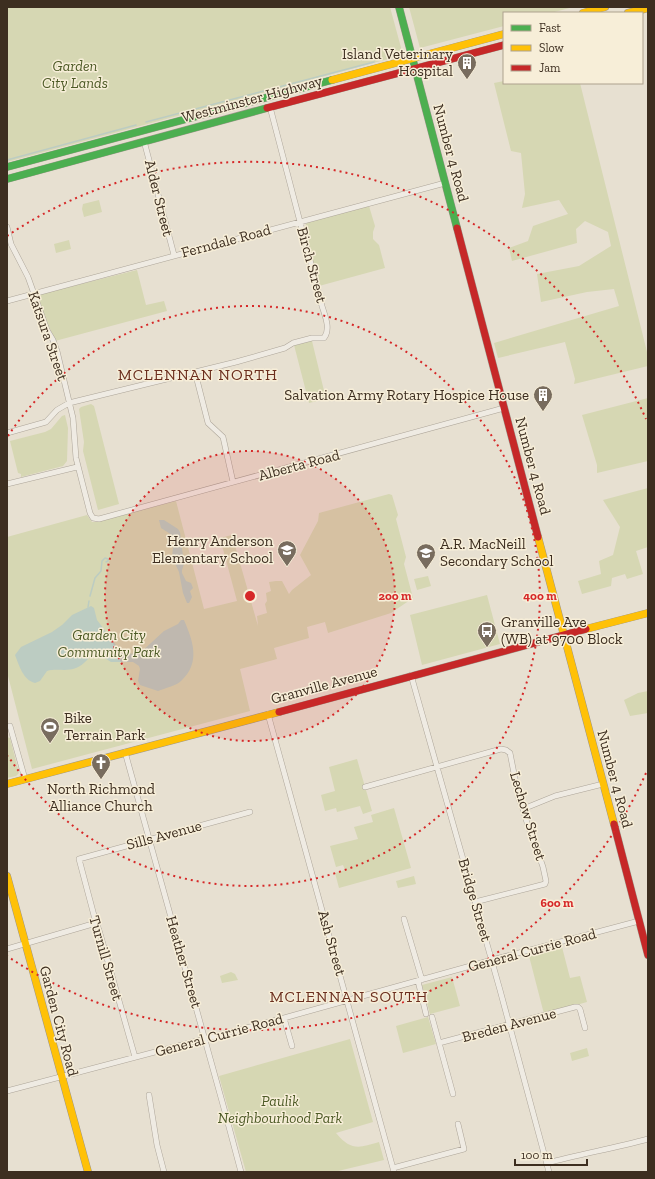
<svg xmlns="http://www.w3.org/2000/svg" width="655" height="1179" viewBox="0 0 655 1179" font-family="'Zilla Slab',serif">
<rect width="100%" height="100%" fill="#e7e0d1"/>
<path fill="#d6d7b3" d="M 7,7 L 390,7 L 403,55 L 7,162 Z
M 409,7 L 573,7 L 551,13 L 504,13 L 504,26 L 420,48 Z
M 504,81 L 504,83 L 580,83 L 648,356 L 648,366 L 574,384 L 575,379 L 565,342 L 498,358 L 494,343 L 619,306 L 614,289 L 587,292 L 541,302 L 537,274 L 579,266 L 611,246 L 608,232 L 585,221 L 576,229 L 577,243 L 512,261 L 509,248 L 528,241 L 533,226 L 568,214 L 559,200 L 522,208 L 525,194 L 521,153 L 511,151 L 494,83 Z
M 99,200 L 102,212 L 84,217 L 82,209 L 83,204 Z
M 369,206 L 375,226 L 373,232 L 373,239 L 379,245 L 385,268 L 319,286 L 305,228 L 306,224 L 309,222 Z
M 69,240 L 71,249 L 56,253 L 54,244 Z
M 137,270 L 146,305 L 164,301 L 167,311 L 55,341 L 38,299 L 41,294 Z
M 312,341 L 326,399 L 309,403 L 294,345 Z
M 648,398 L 648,461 L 597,473 L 597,465 L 582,415 Z
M 91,404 L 94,406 L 119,504 L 98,510 L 83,451 L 84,442 L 79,409 L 81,407 Z
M 65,415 L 68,428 L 67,461 L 63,466 L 21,477 L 21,474 L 18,473 L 10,441 L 45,432 L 51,429 L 62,416 Z
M 648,488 L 648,547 L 636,551 L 643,574 L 627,579 L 625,574 L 612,578 L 611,586 L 582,594 L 578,581 L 601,574 L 599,561 L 613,555 L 620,527 L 603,500 Z
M 389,494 L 392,495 L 398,515 L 396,519 L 406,557 L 404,564 L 413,598 L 391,613 L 328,633 L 325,622 L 307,627 L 309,638 L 274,648 L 277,659 L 240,669 L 250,711 L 32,769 L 7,672 L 7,537 L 87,515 L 92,522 L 96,522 L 176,501 L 204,609 L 237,601 L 220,538 L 232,535 L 258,626 L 257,616 L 267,613 L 265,604 L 267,601 L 266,593 L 271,591 L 269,582 L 276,581 L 282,581 L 289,594 L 292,590 L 311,575 L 300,555 L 318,521 L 319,513 Z
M 428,576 L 431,586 L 417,590 L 414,579 Z
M 487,595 L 500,644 L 422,665 L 410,615 Z
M 648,691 L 648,713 L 630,716 L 624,700 L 638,693 Z
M 7,737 L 10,738 L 19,773 L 16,776 L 7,778 Z
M 357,759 L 372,811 L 363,814 L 360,806 L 337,812 L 336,808 L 325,811 L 321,795 L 335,791 L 329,767 Z
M 394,808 L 411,868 L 339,888 L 335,873 L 345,870 L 343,865 L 336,867 L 330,846 L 358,839 L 354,827 L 373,822 L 371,815 Z
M 414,876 L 416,884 L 398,888 L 396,881 Z
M 562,947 L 570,978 L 580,976 L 587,1002 L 544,1014 L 529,956 Z
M 231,972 L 235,974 L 238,980 L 222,983 L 220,976 Z
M 452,977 L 460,1006 L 430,1014 L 422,985 Z
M 428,1017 L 436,1044 L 403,1053 L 396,1026 Z
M 350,1039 L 373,1122 L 336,1133 C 351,1151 359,1148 379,1142 L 384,1160 L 334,1172 L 246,1172 L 219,1076 Z
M 587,1048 L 589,1056 L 572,1061 L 570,1053 Z"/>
<path fill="#bcccc2" d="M 159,520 L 164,520 L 178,529 L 180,532 L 184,564 L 182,570 L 182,573 L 186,581 L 191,583 L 193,588 L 190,591 L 192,597 L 189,603 L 187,603 L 183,593 L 179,572 L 172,557 L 174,540 L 172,535 L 161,528 Z
M 91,606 L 94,608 L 97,620 L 122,653 L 139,654 L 164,631 L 178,624 L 181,620 L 184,620 C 193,641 201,663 181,681 C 176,686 165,688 158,691 L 140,685 L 138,681 L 140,669 L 139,666 L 133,662 L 111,662 L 97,653 C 89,655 85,665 76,668 C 66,672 57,668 47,671 L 40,681 L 35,683 C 23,680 19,665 15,655 L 21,647 L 52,632 L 62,625 L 72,615 Z"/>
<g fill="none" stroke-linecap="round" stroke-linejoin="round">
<path stroke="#bcccc2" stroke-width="1.5" d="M 146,122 L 374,62
M 7,160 L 136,125
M 90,596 L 95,578 L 101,571 L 102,561 L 105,558 L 108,559 L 108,561 L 106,562
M 88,607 L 89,601"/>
<g stroke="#ada599" stroke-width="6">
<path id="street" d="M 144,141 L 174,255
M 7,227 L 11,244 L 28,277 L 47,330 L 53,340 L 57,351 L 73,418 L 76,458 L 90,513 L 93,518 L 99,519 L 504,408
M 7,301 L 445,183
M 195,372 L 208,423 L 223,437 L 233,482
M 7,433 L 46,422 L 57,410 L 69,403 L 236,362 L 285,348 L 293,343 L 312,338 L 324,338 C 331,329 325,316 322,306 L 270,107
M 7,484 L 77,467
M 411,675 L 500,990 L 549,1172
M 268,714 L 394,1172
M 10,726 L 25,779
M 125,752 L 225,1112 L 241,1172
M 365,787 L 501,749 L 506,750 L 510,753 L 519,799 L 523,809 L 528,826 L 533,838 L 543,867 L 546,881 L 545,884 L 475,902
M 523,809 L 555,796 L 603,784
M 404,919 L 422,980
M 7,949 L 96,923
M 418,981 L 426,1014
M 432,1017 L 453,1094
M 284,1018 L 292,1046
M 439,1043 L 575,1007 L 578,1007 L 580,1009 L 585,1028
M 135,1057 L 99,930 L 96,923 L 79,859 L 250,812
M 7,1091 L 284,1018 L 492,960 L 639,921
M 149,1095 L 157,1145 L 164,1172
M 547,1163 C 581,1154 615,1148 648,1139
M 393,1168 L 464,1149 L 458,1124"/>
</g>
<g stroke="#9c958a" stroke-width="8">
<path id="fast" d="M 399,7 L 457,228
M 7,167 L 332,80
M 7,179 L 267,108"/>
</g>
<g stroke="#9c958a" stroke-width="8">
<path id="slow" d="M 583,13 L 605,7
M 628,13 L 648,8
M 332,80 L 504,34
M 538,537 L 614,824
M 586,629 L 648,613
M 7,784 L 279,712
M 7,876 L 88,1172"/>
</g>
<g stroke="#9c958a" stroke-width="8">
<path id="jam" d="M 267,108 L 504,45
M 457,228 L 538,537
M 279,712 L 586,629
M 614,824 L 648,955"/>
</g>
<use href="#street" stroke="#efebe3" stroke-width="5"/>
<use href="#fast" stroke="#4caf50" stroke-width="7"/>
<use href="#slow" stroke="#ffc107" stroke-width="7"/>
<use href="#jam" stroke="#c62828" stroke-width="7"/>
</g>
<circle cx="250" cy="596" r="145" fill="#d62828" fill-opacity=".12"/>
<g fill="none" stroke="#d62828" stroke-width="2" stroke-dasharray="2 4">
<circle cx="250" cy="596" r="145"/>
<path d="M8 436A290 290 0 1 1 8 756"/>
<path d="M646 773A434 434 0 0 1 7 956M7 236A434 434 0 0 1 646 419"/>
</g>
<defs>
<g id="building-pin" transform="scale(1)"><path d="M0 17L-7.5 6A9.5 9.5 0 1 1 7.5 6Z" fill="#786c5e" stroke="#f7eed8"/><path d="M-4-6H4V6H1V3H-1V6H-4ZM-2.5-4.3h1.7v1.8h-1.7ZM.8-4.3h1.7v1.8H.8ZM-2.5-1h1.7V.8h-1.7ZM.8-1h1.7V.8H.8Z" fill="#fff"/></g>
<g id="school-pin" transform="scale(1)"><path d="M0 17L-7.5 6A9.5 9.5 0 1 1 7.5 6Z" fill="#786c5e" stroke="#f7eed8"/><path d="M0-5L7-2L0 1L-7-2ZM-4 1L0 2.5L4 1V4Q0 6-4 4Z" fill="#fff"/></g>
<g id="bus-pin" transform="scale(1)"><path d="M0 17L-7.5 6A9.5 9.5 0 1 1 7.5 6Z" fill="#786c5e" stroke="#f7eed8"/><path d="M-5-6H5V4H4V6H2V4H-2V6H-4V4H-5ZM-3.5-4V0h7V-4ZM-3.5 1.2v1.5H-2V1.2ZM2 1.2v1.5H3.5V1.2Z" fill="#fff"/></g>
<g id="stadium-pin" transform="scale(1)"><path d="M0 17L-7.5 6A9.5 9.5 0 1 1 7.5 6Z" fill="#786c5e" stroke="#f7eed8"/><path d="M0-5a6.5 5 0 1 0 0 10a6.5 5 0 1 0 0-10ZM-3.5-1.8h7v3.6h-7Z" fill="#fff"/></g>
<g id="church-pin" transform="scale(1)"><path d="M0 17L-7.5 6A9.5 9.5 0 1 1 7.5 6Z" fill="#786c5e" stroke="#f7eed8"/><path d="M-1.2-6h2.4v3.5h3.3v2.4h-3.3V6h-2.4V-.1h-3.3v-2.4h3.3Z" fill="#fff"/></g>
</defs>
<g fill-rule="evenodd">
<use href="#building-pin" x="467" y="63"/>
<use href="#building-pin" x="543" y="395"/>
<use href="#school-pin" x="287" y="550"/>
<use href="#school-pin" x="426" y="553"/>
<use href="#bus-pin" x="487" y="631"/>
<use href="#stadium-pin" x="50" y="727"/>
<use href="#church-pin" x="101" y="763"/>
</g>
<g text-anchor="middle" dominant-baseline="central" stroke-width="3" stroke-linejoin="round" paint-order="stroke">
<g font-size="15" fill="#3d2e20" stroke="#f7eed8" text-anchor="end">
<text x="453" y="54">Island Veterinary<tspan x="453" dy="17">Hospital</tspan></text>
<text x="529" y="395">Salvation Army Rotary Hospice House</text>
<text x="273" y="541">Henry Anderson<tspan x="273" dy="17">Elementary School</tspan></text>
<text x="440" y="544" text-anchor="start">A.R. MacNeill<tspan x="440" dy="17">Secondary School</tspan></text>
<text x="501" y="622" text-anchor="start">Granville Ave<tspan x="501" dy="17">(WB) at 9700 Block</tspan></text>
<text x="64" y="718" text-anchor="start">Bike<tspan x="64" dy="17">Terrain Park</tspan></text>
<text x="101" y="789" text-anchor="middle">North Richmond<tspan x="101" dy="17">Alliance Church</tspan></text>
</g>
<g font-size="15" font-style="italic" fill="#4d5a26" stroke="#f7eed8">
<text x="75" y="66">Garden<tspan x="75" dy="17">City Lands</tspan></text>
<text x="109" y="635">Garden City<tspan x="109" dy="17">Community Park</tspan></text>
<text x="280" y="1101">Paulik<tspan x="280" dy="17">Neighbourhood Park</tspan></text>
</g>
<g font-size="15" fill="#3d2e20" stroke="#f7eed8">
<text transform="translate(252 99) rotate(-15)">Westminster Highway</text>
<text transform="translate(451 153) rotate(75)">Number 4 Road</text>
<text transform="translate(159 198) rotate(76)">Alder Street</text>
<text transform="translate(226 241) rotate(-15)">Ferndale Road</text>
<text transform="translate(312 265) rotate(75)">Birch Street</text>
<text transform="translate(48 336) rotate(71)">Katsura Street</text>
<text transform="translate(299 465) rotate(-15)">Alberta Road</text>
<text transform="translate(533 466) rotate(75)">Number 4 Road</text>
<text transform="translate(324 685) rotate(-15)">Granville Avenue</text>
<text transform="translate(615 779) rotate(75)">Number 4 Road</text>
<text transform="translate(528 816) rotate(73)">Lechow Street</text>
<text transform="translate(164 835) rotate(-15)">Sills Avenue</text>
<text transform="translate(475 900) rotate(74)">Bridge Street</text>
<text transform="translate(332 943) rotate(74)">Ash Street</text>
<text transform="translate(532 950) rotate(-15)">General Currie Road</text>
<text transform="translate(106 958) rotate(74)">Turnill Street</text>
<text transform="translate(184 962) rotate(74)">Heather Street</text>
<text transform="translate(59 1021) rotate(75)">Garden City Road</text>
<text transform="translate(509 1025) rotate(-15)">Breden Avenue</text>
<text transform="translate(219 1035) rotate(-15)">General Currie Road</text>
</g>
<g font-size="16" letter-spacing="1" fill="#6b2e1e" stroke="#f7eed8">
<text x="198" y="374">MCLENNAN NORTH</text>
<text x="349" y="996">MCLENNAN SOUTH</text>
</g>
</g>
<circle cx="250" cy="596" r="6" fill="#d62828" stroke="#f7eed8" stroke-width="2"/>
<g font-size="12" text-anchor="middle" font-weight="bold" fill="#d62828" stroke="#f7eed8" stroke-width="3" stroke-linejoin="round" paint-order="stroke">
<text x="395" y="600">200 m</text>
<text x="540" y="600">400 m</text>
<text x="557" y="907">600 m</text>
</g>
<rect width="655" height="1179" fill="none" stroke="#3d2e20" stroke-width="16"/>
<rect x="503" y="12" width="140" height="72" fill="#f7eed8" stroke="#ada18e"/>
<rect x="511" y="25" width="20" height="6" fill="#4caf50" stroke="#ada18e"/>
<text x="539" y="32" font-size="12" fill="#3d2e20">Fast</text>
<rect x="511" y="45" width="20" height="6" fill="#ffc107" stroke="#ada18e"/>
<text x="539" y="52" font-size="12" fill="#3d2e20">Slow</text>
<rect x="511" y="65" width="20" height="6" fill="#c62828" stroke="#ada18e"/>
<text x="539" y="72" font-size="12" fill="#3d2e20">Jam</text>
<path d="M515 1159v6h72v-6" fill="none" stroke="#3d2e20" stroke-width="2"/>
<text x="521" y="1159" font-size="12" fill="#3d2e20" stroke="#f7eed8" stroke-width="3" paint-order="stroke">100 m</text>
</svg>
